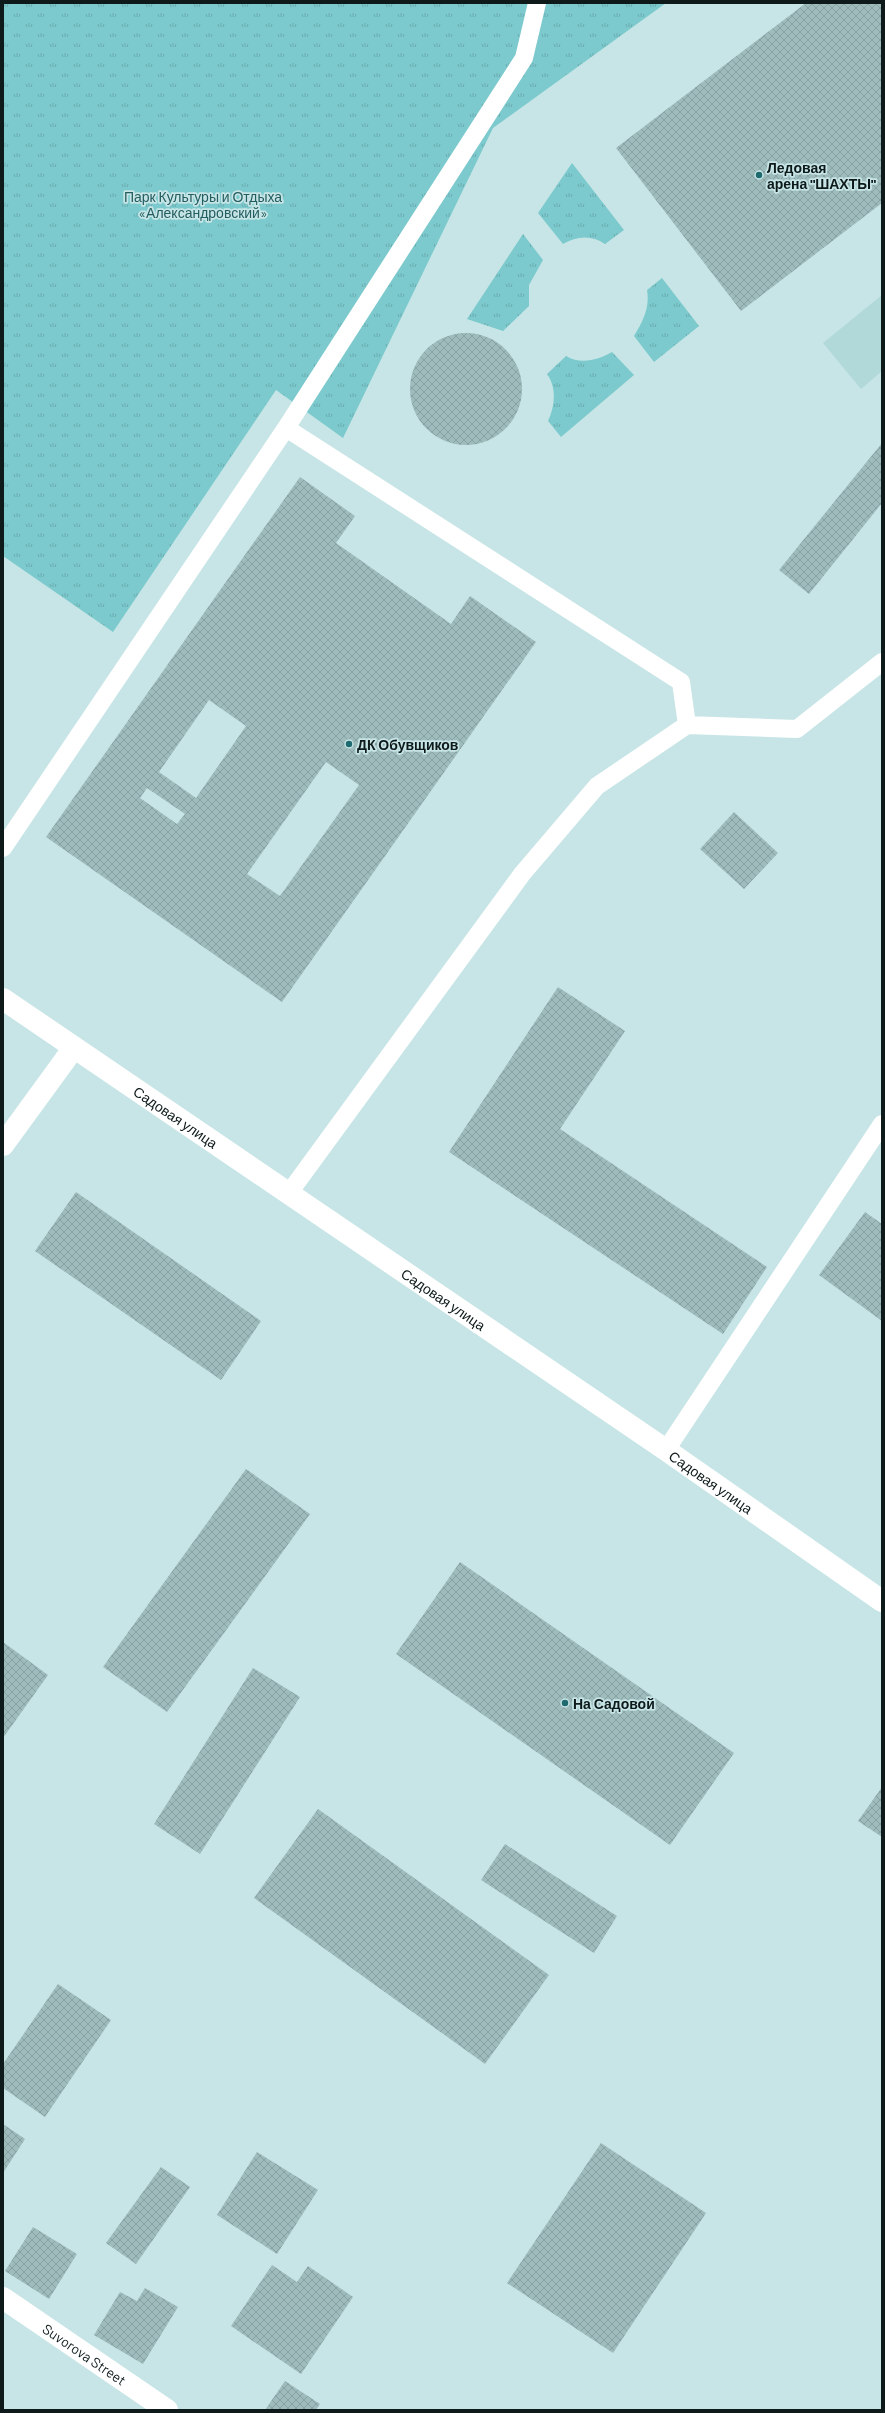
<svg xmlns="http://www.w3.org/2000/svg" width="885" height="2413" viewBox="0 0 885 2413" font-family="Barlow,sans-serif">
<defs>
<pattern id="grass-tufts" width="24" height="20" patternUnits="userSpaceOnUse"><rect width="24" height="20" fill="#7ccacd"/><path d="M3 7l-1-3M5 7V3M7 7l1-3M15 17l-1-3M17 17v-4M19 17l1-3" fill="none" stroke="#6aadaf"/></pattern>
<pattern id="building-cross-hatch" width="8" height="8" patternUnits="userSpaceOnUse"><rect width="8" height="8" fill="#9fbcbd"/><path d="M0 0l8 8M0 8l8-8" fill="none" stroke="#88a1a2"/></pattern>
</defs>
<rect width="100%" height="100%" fill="#c7e5e6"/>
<path fill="#b2d9da" d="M 882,295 L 882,371 L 861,389 L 823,343 Z"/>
<path fill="url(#grass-tufts)" d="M 3,3 L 666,3 L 493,128 L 343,438 L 276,390 L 113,632 L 3,556 Z
M 572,163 L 624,230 L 605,244 C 591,235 577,236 563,244 L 538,213 Z
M 523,234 L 543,260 L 529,285 L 529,306 L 503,331 L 467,319 Z
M 662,278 L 699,326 L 654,362 L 634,336 C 643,321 650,308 647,290 Z
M 612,352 L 634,375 L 561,437 L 548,421 C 555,406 557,388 547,374 L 566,356 C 581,365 598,360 612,352 Z"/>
<path fill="url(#building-cross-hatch)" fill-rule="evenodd" d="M 806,3 L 882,3 L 882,203 L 741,311 L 616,148 Z
M410 389a56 56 0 1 1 112 0a56 56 0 1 1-112 0Z
M 882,443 L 882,503 L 809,594 L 779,570 Z
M 300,477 L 355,516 L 336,543 L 451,624 L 470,596 L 536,642 L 282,1002 L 46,837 ZM 209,700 L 246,726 L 196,798 L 159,772 ZM 326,762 L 359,785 L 280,896 L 247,874 ZM 147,788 L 185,814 L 177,824 L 140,798 Z
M 734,812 L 778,853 L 744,889 L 700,849 Z
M 558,987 L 625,1031 L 560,1129 L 767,1267 L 723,1334 L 449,1152 Z
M 76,1192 L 261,1321 L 221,1380 L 35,1251 Z
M 865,1212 L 882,1224 L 882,1321 L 819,1275 Z
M 246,1469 L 310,1514 L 167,1712 L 103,1667 Z
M 460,1562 L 734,1753 L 670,1845 L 396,1654 Z
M 3,1642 L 48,1675 L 3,1738 Z
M 253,1668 L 300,1697 L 200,1854 L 154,1824 Z
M 882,1787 L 882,1837 L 858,1821 Z
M 318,1809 L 549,1975 L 485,2064 L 254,1898 Z
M 505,1844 L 617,1916 L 594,1953 L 481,1880 Z
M 58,1984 L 111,2020 L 45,2117 L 3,2088 L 3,2064 Z
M 3,2124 L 25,2139 L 3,2173 Z
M 601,2143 L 706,2213 L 613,2353 L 507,2283 Z
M 257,2152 L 318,2190 L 277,2254 L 217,2215 Z
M 161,2167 L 190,2187 L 136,2264 L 106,2243 Z
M 33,2227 L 77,2254 L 49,2299 L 5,2271 Z
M 272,2265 L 297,2282 L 308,2266 L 353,2297 L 301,2374 L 231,2326 Z
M 145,2288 L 178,2307 L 143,2364 L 94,2335 L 120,2292 L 137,2301 Z
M 285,2381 L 320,2404 L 316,2410 L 265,2410 Z"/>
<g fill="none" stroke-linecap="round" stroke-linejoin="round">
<path stroke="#fff" stroke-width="18" d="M 537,3 L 524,58 L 286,428 L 681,682 L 687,725
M 3,848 L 286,428
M 289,1193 L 522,874 L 597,786 L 687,725 L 797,729 L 882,662
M 666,1450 L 882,1124"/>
<g stroke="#fff" stroke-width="22">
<path d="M 3,1145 L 73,1049"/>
<path id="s1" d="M 3,2298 L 167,2410"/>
</g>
<path stroke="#fff" stroke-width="22" id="s2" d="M 3,999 L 666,1450 L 882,1601"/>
</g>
<g fill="#1e6a6e" stroke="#c7e5e6" stroke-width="1.5">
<circle cx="759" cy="175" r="4"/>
<circle cx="349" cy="744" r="4"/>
<circle cx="565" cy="1703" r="4"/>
</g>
<g text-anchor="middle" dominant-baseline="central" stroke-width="3.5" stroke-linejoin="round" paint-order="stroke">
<g font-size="14" font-weight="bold" fill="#0e191a" stroke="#c7e5e6" text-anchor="start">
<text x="767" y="167">Ледовая<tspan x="767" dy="16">арена "ШАХТЫ"</tspan></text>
<text x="357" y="744">ДК Обувщиков</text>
<text x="573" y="1703">На Садовой</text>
</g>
<g font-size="14" fill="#245d60" stroke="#c7e5e6">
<text x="203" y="196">Парк Культуры и Отдыха<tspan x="203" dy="16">«Александровский»</tspan></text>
</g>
<g font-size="14" fill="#0e191a" stroke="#c7e5e6">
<text stroke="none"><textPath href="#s2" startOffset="209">Садовая улица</textPath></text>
<text stroke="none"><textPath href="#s2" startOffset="533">Садовая улица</textPath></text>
<text stroke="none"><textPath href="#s2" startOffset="857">Садовая улица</textPath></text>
<text stroke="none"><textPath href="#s1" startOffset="99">Suvorova Street</textPath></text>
</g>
</g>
<rect width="885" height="2413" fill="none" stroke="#0e191a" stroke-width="8"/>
</svg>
